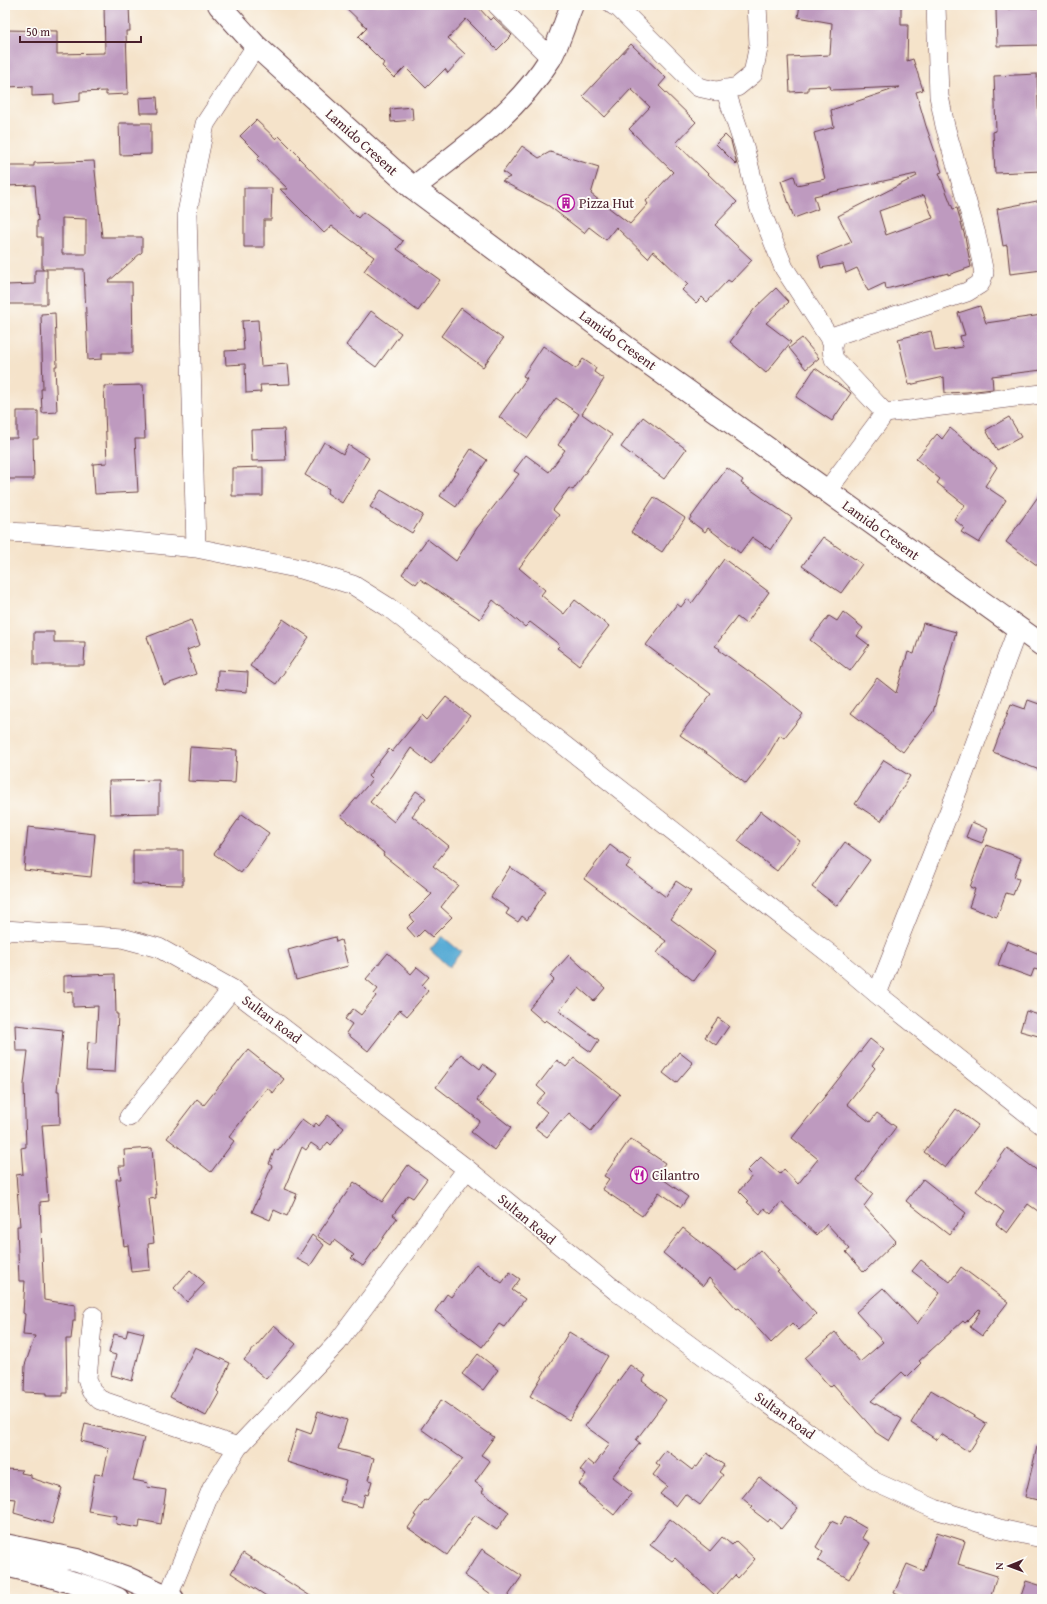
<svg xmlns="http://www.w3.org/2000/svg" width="1047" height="1604" viewBox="0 0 1047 1604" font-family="'Gentium Book Plus',serif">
<rect width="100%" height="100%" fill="#fdfcf7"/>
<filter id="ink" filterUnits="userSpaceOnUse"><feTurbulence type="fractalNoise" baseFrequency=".025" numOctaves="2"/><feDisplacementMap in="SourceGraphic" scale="8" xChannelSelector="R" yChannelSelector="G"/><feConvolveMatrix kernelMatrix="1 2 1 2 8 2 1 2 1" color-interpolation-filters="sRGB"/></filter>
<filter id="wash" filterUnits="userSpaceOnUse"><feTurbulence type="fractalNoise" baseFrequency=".012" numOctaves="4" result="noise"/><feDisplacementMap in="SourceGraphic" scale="16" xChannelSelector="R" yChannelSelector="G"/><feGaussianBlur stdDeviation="0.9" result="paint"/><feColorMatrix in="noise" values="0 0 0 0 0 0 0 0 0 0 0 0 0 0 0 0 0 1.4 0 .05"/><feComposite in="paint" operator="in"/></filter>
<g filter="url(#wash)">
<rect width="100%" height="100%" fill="#f5e3ca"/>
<path fill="#59acd5" stroke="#526680" d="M 442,936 L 461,952 L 449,967 L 430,950 Z"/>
<g id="blocks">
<path fill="#be9abf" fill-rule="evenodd" d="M 104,5 L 129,5 L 130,31 L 126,31 L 128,94 L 106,95 L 106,91 L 80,92 L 80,101 L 54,104 L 54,95 L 32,96 L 32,86 L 6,87 L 5,30 L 57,31 L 57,54 L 105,53 Z
M 343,5 L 481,5 L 479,8 L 490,20 L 493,17 L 512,35 L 497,50 L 466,19 L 448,38 L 465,54 L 448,73 L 445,69 L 426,88 L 405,67 L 394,78 L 382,66 L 384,63 L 358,37 L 367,28 Z
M 800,5 L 901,5 L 901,25 L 908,25 L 907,61 L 913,59 L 923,90 L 916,92 L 926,126 L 942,172 L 939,173 L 953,209 L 957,208 L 965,237 L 971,267 L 948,275 L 948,273 L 886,289 L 885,283 L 868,291 L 857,268 L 846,273 L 843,264 L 821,268 L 818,256 L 852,242 L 838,216 L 917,176 L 916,174 L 814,196 L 818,209 L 794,218 L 781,181 L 794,176 L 797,185 L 825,179 L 814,133 L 834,127 L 831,110 L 900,87 L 831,90 L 830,86 L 808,87 L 808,91 L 790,92 L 788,57 L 830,55 L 832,23 L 798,17 ZM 924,195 L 933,218 L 886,235 L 879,211 Z
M 1010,5 L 1031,5 L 1031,8 L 1042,8 L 1042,45 L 997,46 L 996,9 L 1010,9 Z
M 631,44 L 666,78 L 659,86 L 696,122 L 676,143 L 737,202 L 715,225 L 752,260 L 731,282 L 728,280 L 707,302 L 702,297 L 696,303 L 682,290 L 688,284 L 659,256 L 653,251 L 648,258 L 616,227 L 606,240 L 589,227 L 584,233 L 549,206 L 502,181 L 510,177 L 503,172 L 522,146 L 539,158 L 550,152 L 599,167 L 591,194 L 630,224 L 648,204 L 646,201 L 673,172 L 629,129 L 650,107 L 631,89 L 605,117 L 583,96 Z
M 1037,74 L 1039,129 L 1042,129 L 1042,171 L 995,173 L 993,132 L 996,131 L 994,76 Z
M 157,97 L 158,113 L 140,113 L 139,98 Z
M 412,107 L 413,120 L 391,122 L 390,109 Z
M 256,120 L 276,139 L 279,136 L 300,157 L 299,158 L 358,218 L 363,212 L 403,241 L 397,249 L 440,280 L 418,311 L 364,271 L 374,257 L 332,226 L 324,233 L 280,189 L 288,189 L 257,159 L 260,156 L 240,136 Z
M 119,123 L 151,123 L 151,154 L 120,155 Z
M 725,135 L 731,141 L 737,165 L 716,144 Z
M 94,161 L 102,237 L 142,237 L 142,252 L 108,282 L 132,282 L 133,353 L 102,353 L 102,359 L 88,360 L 84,269 L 42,269 L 42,237 L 37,237 L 37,221 L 38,221 L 35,185 L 5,186 L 5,166 L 34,166 L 34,163 ZM 62,218 L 86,219 L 86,254 L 62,254 Z
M 244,188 L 272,188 L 271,220 L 264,220 L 264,247 L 244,247 Z
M 1042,200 L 1042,270 L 1010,274 L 1007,245 L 1003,246 L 997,209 Z
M 35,270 L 47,270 L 47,304 L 6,304 L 6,285 L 35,284 Z
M 776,288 L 789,302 L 766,323 L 791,342 L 766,373 L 730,342 L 755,308 Z
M 980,306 L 986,323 L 1042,315 L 1042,370 L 992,376 L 993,389 L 967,392 L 945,393 L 944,377 L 909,385 L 898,339 L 931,331 L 935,351 L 963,347 L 960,336 L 965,335 L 958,313 Z
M 461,308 L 503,339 L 483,367 L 441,336 Z
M 371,311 L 401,333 L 376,367 L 346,345 Z
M 55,313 L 57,366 L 55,366 L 57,412 L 42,413 L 41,389 L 43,389 L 41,314 Z
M 258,320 L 261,366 L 288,364 L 290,384 L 260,385 L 261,392 L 246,393 L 245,364 L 226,365 L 225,351 L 244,350 L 242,321 Z
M 802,338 L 819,358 L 806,369 L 789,348 Z
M 543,346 L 576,369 L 583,359 L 596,368 L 594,372 L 604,379 L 582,414 L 612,435 L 573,490 L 569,488 L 553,510 L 559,515 L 519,568 L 545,590 L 541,595 L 564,614 L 575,600 L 609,626 L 579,665 L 557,648 L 560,645 L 530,622 L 525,627 L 493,600 L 480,619 L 420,579 L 416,584 L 402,574 L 427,539 L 456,561 L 477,528 L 519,474 L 514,471 L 526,455 L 549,472 L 565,450 L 558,445 L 579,414 L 556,398 L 528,438 L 499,417 L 527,378 L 523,376 Z
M 815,368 L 851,393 L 832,421 L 796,397 Z
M 143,385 L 145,439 L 135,439 L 138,492 L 95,494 L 93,464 L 107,463 L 104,386 Z
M 17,411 L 38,411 L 38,439 L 33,439 L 34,479 L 5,479 L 5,438 L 17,438 Z
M 643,417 L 686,449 L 664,479 L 621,447 Z
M 1009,417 L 1021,437 L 997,450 L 986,430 Z
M 950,428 L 997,467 L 985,486 L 1006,500 L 979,543 L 961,532 L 964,528 L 954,519 L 965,505 L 937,483 L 940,479 L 916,459 L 937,434 L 942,439 Z
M 284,429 L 286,460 L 252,461 L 251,430 Z
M 324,442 L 343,454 L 348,445 L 369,458 L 342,503 L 327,493 L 329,489 L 305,475 Z
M 471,449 L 487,460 L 456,507 L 440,496 Z
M 263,467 L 263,496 L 232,496 L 232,468 Z
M 727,468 L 743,480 L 741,483 L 792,518 L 771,550 L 752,537 L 740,553 L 708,528 L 705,532 L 689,520 Z
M 381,490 L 423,515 L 412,533 L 370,507 Z
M 1042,491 L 1042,569 L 1006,542 Z
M 654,497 L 685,518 L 662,552 L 631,532 Z
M 823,537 L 862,564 L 841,593 L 802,566 Z
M 724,559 L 769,592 L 746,624 L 737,617 L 715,646 L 720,649 L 719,650 L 765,683 L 803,714 L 784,738 L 780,735 L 767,757 L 746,784 L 710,756 L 680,735 L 711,694 L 646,645 L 677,604 L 681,607 L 687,599 L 692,603 Z
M 843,612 L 863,628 L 857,636 L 869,645 L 850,671 L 810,640 L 829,616 L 837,621 Z
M 283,619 L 309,637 L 276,684 L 250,666 Z
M 191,620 L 200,645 L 187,650 L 196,674 L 164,685 L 147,637 Z
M 923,623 L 956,632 L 933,712 L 903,752 L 851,713 L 877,678 L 896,693 L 908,652 L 914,654 Z
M 34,632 L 54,632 L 54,642 L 85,642 L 84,665 L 34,665 Z
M 218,670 L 248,672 L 247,692 L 217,689 Z
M 446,697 L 470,716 L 431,764 L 411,748 L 392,776 L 370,802 L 394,822 L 416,791 L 426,798 L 412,816 L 449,846 L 433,866 L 458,885 L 441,907 L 452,917 L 432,937 L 424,930 L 416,938 L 407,928 L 414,921 L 410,916 L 432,894 L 383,855 L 384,853 L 341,816 L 372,780 L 368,776 L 389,749 L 392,752 L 422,715 L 427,720 Z
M 1028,700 L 1042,705 L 1042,771 L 993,752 L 1011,704 L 1025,709 Z
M 190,747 L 237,750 L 235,783 L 188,781 Z
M 884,760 L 910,776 L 881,821 L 855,804 Z
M 159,780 L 159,813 L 110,814 L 109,781 Z
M 761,811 L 800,841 L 777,871 L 738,841 Z
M 242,814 L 269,833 L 241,873 L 214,854 Z
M 972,822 L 988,829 L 982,843 L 966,837 Z
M 28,827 L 95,834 L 91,877 L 24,870 Z
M 845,842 L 870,860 L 837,906 L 812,887 Z
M 610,845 L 631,861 L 626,867 L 666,897 L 676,881 L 691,891 L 671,919 L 715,952 L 694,981 L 657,953 L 666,941 L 584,879 Z
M 986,845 L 1021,858 L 1014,877 L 1019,879 L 1013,895 L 1006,893 L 997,917 L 969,907 L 975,889 L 970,887 Z
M 133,850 L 183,850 L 183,885 L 133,884 Z
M 510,867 L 546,891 L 527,920 L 522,916 L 518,922 L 506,914 L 509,909 L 491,897 Z
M 335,937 L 336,942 L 341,940 L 348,966 L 296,980 L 288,950 Z
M 1007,941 L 1042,955 L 1042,971 L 1034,969 L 1031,977 L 998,965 Z
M 388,953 L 411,974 L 417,967 L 429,977 L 422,985 L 428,991 L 407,1016 L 400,1010 L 368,1051 L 346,1033 L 352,1024 L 345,1019 L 353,1009 L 361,1015 L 376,996 L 374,994 L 378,989 L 366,979 Z
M 569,955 L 605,988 L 594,1001 L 579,988 L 559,1011 L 599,1040 L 591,1052 L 546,1020 L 544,1022 L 529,1009 L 554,980 L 550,976 Z
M 115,974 L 116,1014 L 118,1014 L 115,1072 L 86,1071 L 88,1042 L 96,1043 L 98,1006 L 73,1007 L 73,991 L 64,992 L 64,976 Z
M 1026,1011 L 1042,1016 L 1042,1037 L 1020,1031 Z
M 718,1018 L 729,1026 L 716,1045 L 705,1037 Z
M 15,1025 L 63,1030 L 57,1091 L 59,1091 L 60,1124 L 42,1125 L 48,1201 L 40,1202 L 44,1300 L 75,1305 L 75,1321 L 73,1321 L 71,1339 L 66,1339 L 67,1393 L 63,1393 L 63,1396 L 46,1396 L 46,1393 L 24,1392 L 25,1365 L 35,1336 L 23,1335 L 25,1314 L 23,1313 L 25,1281 L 19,1281 L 17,1226 L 20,1226 L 16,1175 L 23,1174 L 21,1148 L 26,1147 L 24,1084 L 28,1051 L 16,1051 Z
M 870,1039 L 884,1050 L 872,1065 L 875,1068 L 847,1104 L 870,1122 L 877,1113 L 896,1127 L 857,1180 L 873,1194 L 864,1206 L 896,1241 L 864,1272 L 846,1252 L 850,1249 L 827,1224 L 817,1235 L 781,1202 L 771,1214 L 764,1208 L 760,1214 L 747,1202 L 749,1201 L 739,1191 L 752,1176 L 747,1171 L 761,1157 L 780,1174 L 784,1169 L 798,1184 L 818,1159 L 792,1138 Z
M 248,1050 L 284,1079 L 273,1093 L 267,1088 L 229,1137 L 234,1141 L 211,1172 L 167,1138 L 197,1099 L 204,1105 Z
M 679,1052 L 693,1063 L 676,1083 L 663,1073 Z
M 461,1054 L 480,1069 L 483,1064 L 496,1074 L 477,1100 L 511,1127 L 494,1150 L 471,1132 L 480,1121 L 436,1087 Z
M 574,1058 L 620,1094 L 591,1131 L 569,1113 L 562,1121 L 561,1120 L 547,1137 L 535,1128 L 547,1112 L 536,1103 L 545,1093 L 537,1086 L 557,1060 L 566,1067 Z
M 956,1109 L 978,1125 L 945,1168 L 924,1152 Z
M 328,1115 L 344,1128 L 331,1145 L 328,1142 L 321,1150 L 311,1143 L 306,1150 L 302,1147 L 284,1189 L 297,1194 L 287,1216 L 274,1210 L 270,1220 L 252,1212 L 272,1166 L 269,1164 L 275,1149 L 278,1151 L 302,1119 L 313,1127 L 316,1123 L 319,1126 Z
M 630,1139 L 665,1163 L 657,1175 L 688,1197 L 681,1207 L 659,1192 L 642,1216 L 602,1189 L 609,1179 L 604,1176 Z
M 152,1148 L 156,1198 L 149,1199 L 154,1243 L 148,1244 L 150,1270 L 131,1272 L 128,1245 L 124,1246 L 116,1179 L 121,1179 L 119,1166 L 125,1166 L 124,1150 Z
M 1007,1148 L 1042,1174 L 1042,1214 L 1028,1204 L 1007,1233 L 996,1224 L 1004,1212 L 976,1191 Z
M 408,1165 L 427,1179 L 413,1198 L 408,1195 L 393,1215 L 397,1218 L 363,1266 L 351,1258 L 354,1255 L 334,1240 L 331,1245 L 317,1236 L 354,1182 L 382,1202 Z
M 923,1179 L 966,1213 L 949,1235 L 906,1201 Z
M 683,1228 L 737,1271 L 760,1250 L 779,1271 L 777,1272 L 816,1314 L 799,1330 L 792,1323 L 771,1343 L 739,1308 L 737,1309 L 709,1278 L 703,1286 L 663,1253 Z
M 312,1235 L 324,1245 L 310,1266 L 297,1259 Z
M 921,1260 L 950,1282 L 961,1267 L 1008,1302 L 982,1336 L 970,1327 L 981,1310 L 979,1309 L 965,1323 L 963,1321 L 919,1361 L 921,1363 L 907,1377 L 902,1372 L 871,1401 L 902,1419 L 889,1441 L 875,1432 L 875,1431 L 833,1384 L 830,1387 L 805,1358 L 835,1332 L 860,1362 L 883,1342 L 856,1312 L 883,1288 L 917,1324 L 940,1293 L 912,1271 Z
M 476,1264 L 502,1283 L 510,1272 L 520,1279 L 512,1290 L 525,1299 L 504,1327 L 499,1324 L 482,1347 L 435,1311 L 447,1294 L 451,1297 Z
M 190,1270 L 205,1283 L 187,1302 L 174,1288 Z
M 274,1325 L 296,1344 L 266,1379 L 244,1360 Z
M 128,1329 L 144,1333 L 132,1381 L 111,1375 L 116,1355 L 109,1353 L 114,1334 L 126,1337 Z
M 569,1332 L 608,1356 L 569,1420 L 530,1396 Z
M 195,1347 L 230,1363 L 217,1391 L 219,1393 L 206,1416 L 170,1397 Z
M 478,1354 L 498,1370 L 483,1390 L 462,1374 Z
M 630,1365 L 646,1376 L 642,1381 L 666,1400 L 636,1440 L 640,1443 L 612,1477 L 632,1493 L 614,1515 L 586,1492 L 587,1491 L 579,1484 L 586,1475 L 580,1470 L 588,1460 L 594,1465 L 610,1444 L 585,1426 Z
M 931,1390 L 987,1424 L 969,1452 L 941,1434 L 937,1440 L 911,1423 Z
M 441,1400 L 494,1437 L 481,1455 L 490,1461 L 475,1482 L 484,1489 L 482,1492 L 509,1512 L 497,1530 L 475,1515 L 447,1555 L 408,1528 L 416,1516 L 414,1515 L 425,1500 L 427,1501 L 463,1459 L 421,1429 Z
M 318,1411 L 347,1420 L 338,1449 L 374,1458 L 368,1480 L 372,1481 L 368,1495 L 365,1494 L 362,1507 L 340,1501 L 346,1480 L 287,1462 L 297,1429 L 311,1434 Z
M 85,1424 L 144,1438 L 133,1480 L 148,1483 L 147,1487 L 166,1490 L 161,1524 L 140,1520 L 139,1528 L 116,1524 L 117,1516 L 88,1511 L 95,1474 L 103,1475 L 109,1448 L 81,1441 Z
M 1037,1447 L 1042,1448 L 1042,1501 L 1025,1497 Z
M 666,1450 L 692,1470 L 695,1466 L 697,1467 L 707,1453 L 724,1465 L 719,1472 L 723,1475 L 700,1505 L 685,1494 L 676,1506 L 660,1494 L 667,1486 L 653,1475 L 660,1466 L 656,1463 Z
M 5,1469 L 22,1470 L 21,1473 L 31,1475 L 31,1478 L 62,1488 L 52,1524 L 14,1513 L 16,1499 L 5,1498 Z
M 759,1477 L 798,1508 L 781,1529 L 770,1519 L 768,1522 L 751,1509 L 753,1507 L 742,1498 Z
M 845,1516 L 867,1529 L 862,1538 L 870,1543 L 849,1579 L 818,1561 L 823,1552 L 816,1547 L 831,1521 L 840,1525 Z
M 670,1519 L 710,1551 L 722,1537 L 732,1545 L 736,1541 L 755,1559 L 738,1578 L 735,1575 L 716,1596 L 675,1558 L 672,1561 L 650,1545 Z
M 937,1532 L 965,1541 L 958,1564 L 997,1576 L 990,1599 L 908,1599 L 894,1593 L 907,1564 L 924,1571 Z
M 482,1549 L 522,1576 L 506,1599 L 498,1599 L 464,1575 Z
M 243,1553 L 315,1599 L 271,1599 L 231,1573 Z
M 1026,1581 L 1042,1586 L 1042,1599 L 1020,1599 Z"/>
</g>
</g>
<g filter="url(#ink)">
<use href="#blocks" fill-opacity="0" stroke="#643c43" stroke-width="1"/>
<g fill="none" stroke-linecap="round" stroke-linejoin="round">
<g stroke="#643c43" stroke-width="20">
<path id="minor" d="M 497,5 L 551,58
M 613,5 L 619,8 L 698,87 L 716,91 L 737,87 L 753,74 L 759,44 L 757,5
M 725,89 L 744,146 L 759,206 L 784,268 L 832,342
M 885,413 L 834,359 C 831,349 831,344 837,335 L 967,292 L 980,284 L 984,273 L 976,234 L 945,126 L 939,96 L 936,5
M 827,491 L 885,413 L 1042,394
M 5,532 L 52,534 L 196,548 L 301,569 L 353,585 L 388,607 L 835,958 L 877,994 L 1042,1125
M 196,548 L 187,213 L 205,124 L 256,46
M 5,930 L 122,938 L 159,948 L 232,989 L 467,1169 L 616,1291 L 875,1482 L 935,1509 L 1000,1529 L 1042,1538
M 877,994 L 960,784 L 1018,628
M 129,1117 L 232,989
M 93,1316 L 87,1378 L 91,1391 L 100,1400 L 238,1447
M 167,1599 L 212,1488 L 238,1447 L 337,1343 L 467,1169"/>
</g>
<g stroke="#643c43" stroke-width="24">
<path id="tertiary" d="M 219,5 L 256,46 L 413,188 L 626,347 L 1042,645
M 413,188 C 463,149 516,113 550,59 C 559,43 565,22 572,5"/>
</g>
<g stroke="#643c43" stroke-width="24">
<path id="secondary" d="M 5,1545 L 77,1560 L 125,1577 L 173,1599
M 5,1565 C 43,1574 82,1583 118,1599"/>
</g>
<use href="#minor" stroke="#fff" stroke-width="19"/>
<use href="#tertiary" stroke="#fff" stroke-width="22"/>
<use href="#secondary" stroke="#fff" stroke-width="22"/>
</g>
</g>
<defs>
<g id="building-ring" transform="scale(0.9)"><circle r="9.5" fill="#fdfcf7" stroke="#b5179e" stroke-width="1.5"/><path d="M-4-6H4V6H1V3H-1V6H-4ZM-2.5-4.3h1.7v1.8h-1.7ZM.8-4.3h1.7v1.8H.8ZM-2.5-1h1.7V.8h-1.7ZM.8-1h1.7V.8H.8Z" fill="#b5179e"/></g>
<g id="restaurant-ring" transform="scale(0.9)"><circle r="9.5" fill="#fdfcf7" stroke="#b5179e" stroke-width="1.5"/><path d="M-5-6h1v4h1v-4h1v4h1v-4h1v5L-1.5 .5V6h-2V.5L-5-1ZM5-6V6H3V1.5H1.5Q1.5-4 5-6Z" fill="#b5179e"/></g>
</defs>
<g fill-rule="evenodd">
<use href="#building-ring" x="566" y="203"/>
<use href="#restaurant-ring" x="639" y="1175"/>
</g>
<g text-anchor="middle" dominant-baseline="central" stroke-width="4" stroke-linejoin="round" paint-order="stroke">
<g font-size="14" fill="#4a1f2b" stroke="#fdfcf7">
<text transform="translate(362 142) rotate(42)">Lamido Cresent</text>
<text transform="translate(618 340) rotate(36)">Lamido Cresent</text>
<text transform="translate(881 530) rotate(36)">Lamido Cresent</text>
<text transform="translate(272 1019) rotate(37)">Sultan Road</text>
<text transform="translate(527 1219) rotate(40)">Sultan Road</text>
<text transform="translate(785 1415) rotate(36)">Sultan Road</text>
</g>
<g font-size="14" fill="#4a1f2b" stroke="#fdfcf7" text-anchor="start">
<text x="579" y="203">Pizza Hut</text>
<text x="652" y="1175">Cilantro</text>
</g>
</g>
<rect width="1047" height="1604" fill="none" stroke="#fdfcf7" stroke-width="20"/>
<g transform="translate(1009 1566) rotate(269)" stroke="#fdfcf7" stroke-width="3" paint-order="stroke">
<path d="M0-3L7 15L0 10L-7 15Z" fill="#4a1f2b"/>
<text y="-6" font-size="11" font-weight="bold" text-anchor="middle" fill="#4a1f2b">N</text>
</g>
<path d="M20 36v6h121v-6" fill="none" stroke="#4a1f2b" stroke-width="2"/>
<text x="26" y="36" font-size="12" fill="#4a1f2b" stroke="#fdfcf7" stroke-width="3" paint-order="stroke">50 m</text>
</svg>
